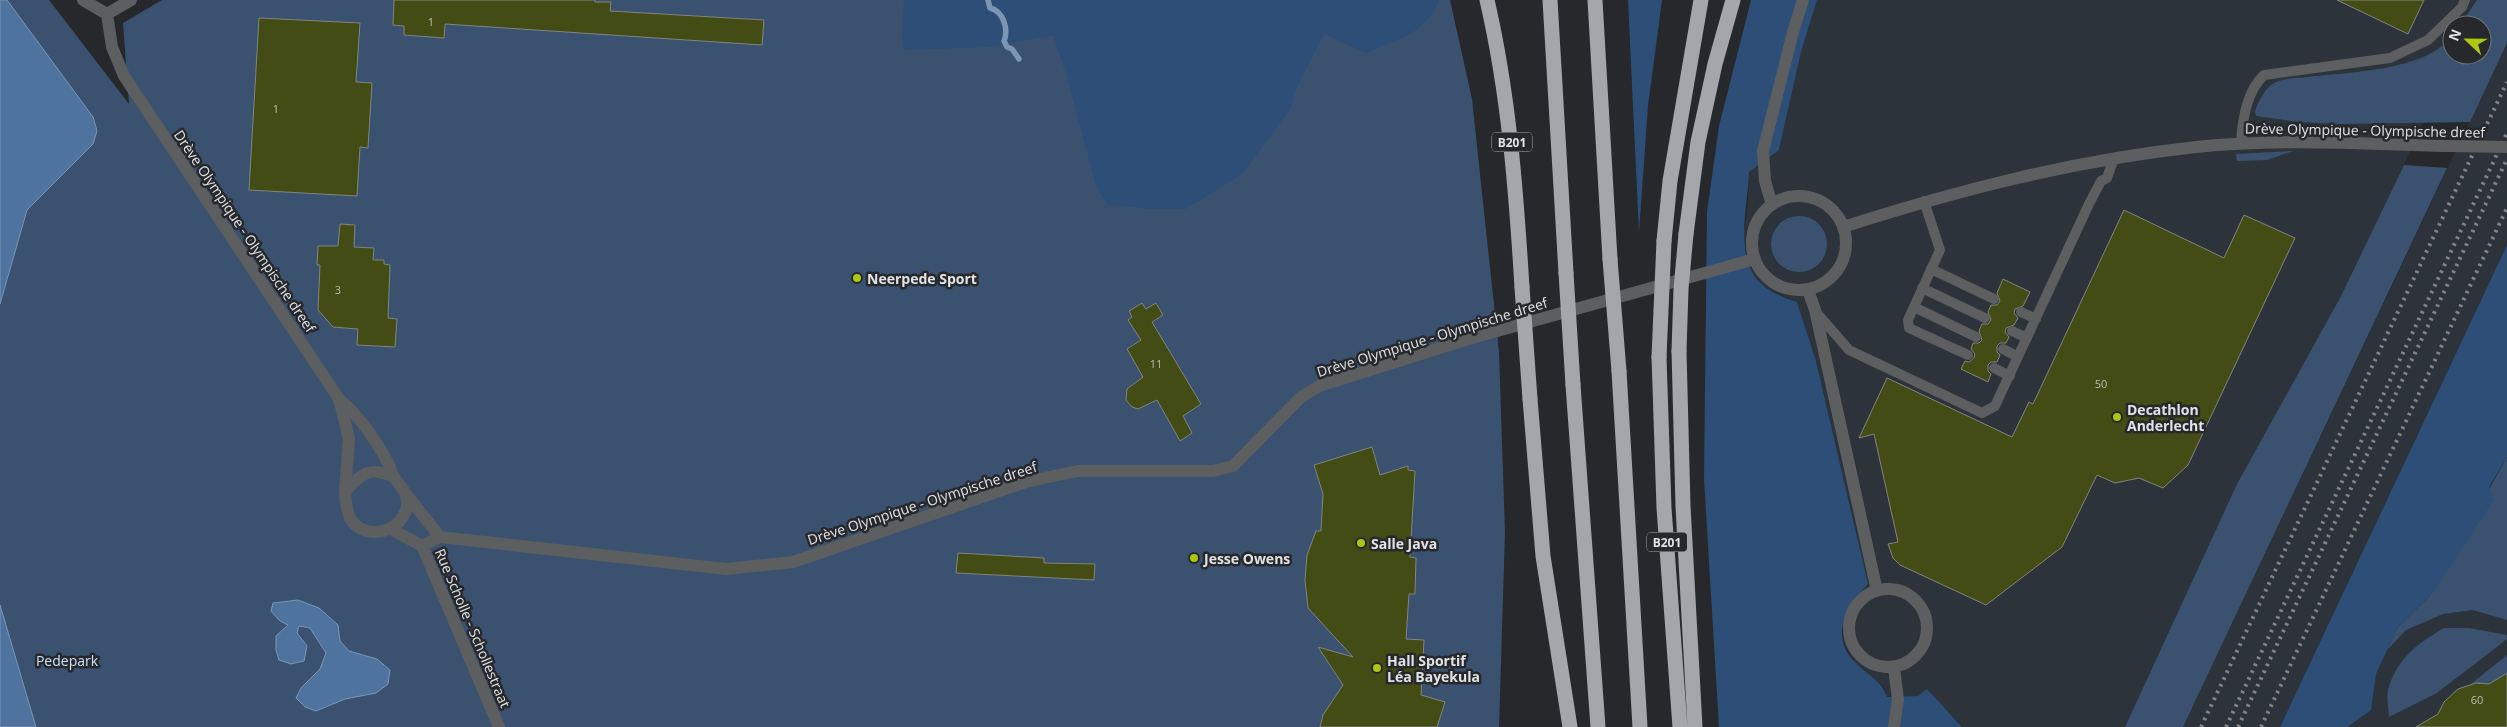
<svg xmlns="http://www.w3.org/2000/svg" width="2507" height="727" viewBox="0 0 2507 727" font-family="'Open Sans',sans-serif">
<rect width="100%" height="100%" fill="#26282c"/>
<path fill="#2c333b" d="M 1817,0 L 2502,0 L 2482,25 L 2452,25 L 2452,55 L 2404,165 L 2341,296 L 2237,484 L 2125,727 L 1962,727 L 1927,689 L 1918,696 L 1887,697 L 1884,687 L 1854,662 L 1842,641 L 1843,619 L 1852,602 L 1868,584 L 1816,361 L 1797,302 L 1764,287 L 1750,270 L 1743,240 L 1748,203 L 1749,172 L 1779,150 L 1801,52 Z
M 2507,43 L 2507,245 L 2280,727 L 2183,727 Z
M 2507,345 L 2507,727 L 2325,727 Z"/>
<path fill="#3a5270" d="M 0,0 L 49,0 L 129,104 L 123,23 L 162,0 L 1450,0 L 1472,99 L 1499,352 L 1505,532 L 1499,727 L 0,727 Z
M 2477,0 L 2507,0 L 2507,43 L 2470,122 L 2339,124 L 2299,122 L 2256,116 L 2255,111 C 2259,101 2263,92 2271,85 C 2280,78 2297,78 2308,77 C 2348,72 2427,71 2452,36 L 2452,55 L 2482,55 L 2482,25 L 2460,25 Z
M 2293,151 L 2267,160 L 2237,161 L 2236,154 Z
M 2404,165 L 2447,168 L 2183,727 L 2125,727 L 2237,484 L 2341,296 Z
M1771 244a28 28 0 1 1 56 0a28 28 0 1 1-56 0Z
M 2507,457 L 2507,620 L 2473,610 L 2443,614 L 2406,630 L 2387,650 L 2397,628 L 2431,595 Z
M 2444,628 L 2469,628 L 2507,635 L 2507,639 L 2437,693 L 2389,717 C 2389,709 2386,698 2388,690 C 2397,658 2417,644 2444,628 Z
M 2507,655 L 2507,673 L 2489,684 L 2471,684 Z"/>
<path fill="#2c4e77" d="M 904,0 L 1439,0 C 1429,31 1394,42 1366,53 L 1324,34 L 1296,89 L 1291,108 L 1242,174 L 1186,209 L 1149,209 L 1107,204 L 1096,186 L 1066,73 L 1053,35 L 989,47 L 904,50 L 902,37 Z
M 1628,0 L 1662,0 L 1648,106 L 1639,233 Z
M 1751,0 L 1817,0 L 1801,52 L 1779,150 L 1749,172 C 1748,207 1732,262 1765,287 C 1774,294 1786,298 1797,302 L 1816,361 L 1868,584 C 1847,606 1828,636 1856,663 C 1867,675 1882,680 1887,697 L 1918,696 L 1927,689 L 1962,727 L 1719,727 L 1704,479 L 1707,212 L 1719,126 Z
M 2507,245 L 2507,457 L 2489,487 L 2494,500 L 2431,595 L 2397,628 L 2376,674 L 2371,710 L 2347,727 L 2280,727 Z"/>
<path fill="#4f739f" stroke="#7b95b4" d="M 0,0 L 7,0 L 93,117 L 97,131 L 93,144 L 27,210 L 0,304 Z
M 298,600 L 319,608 L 338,625 L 340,641 L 349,651 L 377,659 L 390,670 L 388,684 L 376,693 L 345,699 L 316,711 L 305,707 L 296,698 L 301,688 L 320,669 L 326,653 L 310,628 L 299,626 L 297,633 L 307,646 L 304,661 L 291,664 L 279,660 L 276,650 L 276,636 L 288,625 L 280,621 L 271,611 L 273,603 Z
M 0,605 L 36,727 L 0,727 Z"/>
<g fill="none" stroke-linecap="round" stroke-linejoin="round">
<path stroke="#7b95b4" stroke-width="5.5" d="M 988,0 L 990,8 C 1003,11 1009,29 1004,41 L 1007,47 L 1012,49 L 1019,59"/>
</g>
<path fill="#434c14" stroke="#82847f" d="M 394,0 L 595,0 L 595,2 L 611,2 L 610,11 L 764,20 L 762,45 L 445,24 L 444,38 L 404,35 L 404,26 L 393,25 Z
M 2337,0 L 2424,0 L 2408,34 Z
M 259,18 L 360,23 L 356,82 L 372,83 L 368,148 L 360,147 L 357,196 L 249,190 Z
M 2124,210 L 2224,258 L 2244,215 L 2295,238 L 2188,465 L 2163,488 L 2139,478 L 2115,483 L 2097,475 L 2062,547 L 1986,605 L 1900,565 L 1893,558 L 1888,544 L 1898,542 L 1874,434 L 1859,438 L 1887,378 L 2012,437 L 2029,402 L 2033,404 Z
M 340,224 L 355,225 L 354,247 L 374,248 L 373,260 L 384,260 L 384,264 L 390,265 L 388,318 L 397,319 L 395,347 L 357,345 L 358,329 L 333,327 L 318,310 L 320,265 L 317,265 L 318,246 L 338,246 Z
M 2003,279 L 2030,292 L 2023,306 L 2015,309 L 2014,313 L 2018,318 L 2014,325 L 2006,328 L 2005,332 L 2009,337 L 2006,343 L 2000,343 L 1997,346 L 1997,352 L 2000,355 L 1997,362 L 1991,362 L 1988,365 L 1988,371 L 1991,374 L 1988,382 L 1961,369 L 1965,361 L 1969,362 L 1974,358 L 1975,354 L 1971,349 L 1973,343 L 1979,343 L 1982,340 L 1979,331 L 1982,324 L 1988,324 L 1991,320 L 1988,312 L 1991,305 L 1997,305 L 2000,301 L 1997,293 Z
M 1142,303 L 1146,309 L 1156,303 L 1163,315 L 1152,322 L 1201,404 L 1183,416 L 1192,433 L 1180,441 L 1157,400 L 1138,409 L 1132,407 L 1126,400 L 1127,389 L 1143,377 L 1127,349 L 1141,340 L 1128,320 L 1132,317 L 1129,311 Z
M 1372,447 L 1380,475 L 1408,466 L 1408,470 L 1415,471 L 1410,557 L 1416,558 L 1415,594 L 1409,594 L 1406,639 L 1424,640 L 1421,695 L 1445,702 L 1437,727 L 1320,727 L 1323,715 L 1343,685 L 1318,647 L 1353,657 L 1308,608 L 1305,580 L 1307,555 L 1316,531 L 1321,531 L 1323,494 L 1314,465 Z
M 958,553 L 1044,558 L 1044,563 L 1095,564 L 1094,580 L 956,573 Z
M 2507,673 L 2507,727 L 2416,727 L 2438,714 L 2444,702 L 2458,689 L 2476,683 L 2489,684 Z"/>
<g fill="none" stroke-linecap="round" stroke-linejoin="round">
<path stroke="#5c5e5f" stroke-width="10" d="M 2241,144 C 2242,120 2246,92 2264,75 L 2390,58 L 2428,40 L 2462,7 L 2465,0
M 1924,201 L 1940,250 L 1908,320 L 1909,328 L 1968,355
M 1931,269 L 1994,299
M 1922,288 L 1985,318
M 1914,307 L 1976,337
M 1816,312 L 1849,350 L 1982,413 L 1995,406 L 2089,204 L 2101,181 L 2107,178 L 2114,158
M 2021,312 L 2036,319
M 2012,331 L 2027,338
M 2003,349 L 2018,357
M 1994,368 L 2010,376"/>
<path stroke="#5c5e5f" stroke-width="12" d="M 83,0 L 107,14 L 112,47 L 124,76 L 339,399 C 359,416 376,440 388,463 C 391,467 391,473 394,477 C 400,486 408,492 407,504 C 405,532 364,543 350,518 C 346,510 346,501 345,492 C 361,473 370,466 394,477
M 107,14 L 131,0
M1752 243a47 47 0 1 1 94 0a47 47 0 1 1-94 0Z
M 1772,205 L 1765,181 L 1763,151 L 1793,32 L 1803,0
M 1843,227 C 1959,190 2075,160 2196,147 C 2280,138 2365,144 2450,146
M 1808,290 L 1815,310 L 1877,591
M 339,399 L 349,438 L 345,492
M 406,494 L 440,537
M 391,529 L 422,546 L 499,727
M 422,546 L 440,537 L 726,569 L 793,562 L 1026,482 L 1077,471 L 1213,471 L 1233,466 L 1301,397 L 1319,386 L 1472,338 L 1755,259
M1849 628a39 39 0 1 1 78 0a39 39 0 1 1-78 0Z
M 1894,727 L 1898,699 L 1894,668"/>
<path stroke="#a3a7ac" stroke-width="15" d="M 1487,0 C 1509,95 1516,190 1522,287
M 1550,0 L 1566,273
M 1595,0 L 1610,259
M 1686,234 L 1698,142 L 1715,64 L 1733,0
M 1664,241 L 1670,181 L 1701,0
M 1679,351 L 1683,506 L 1695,727
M 1659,357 L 1664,508 L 1680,727
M 1619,371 L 1640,727
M 1573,385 L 1598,727
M 1530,399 L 1543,556 L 1570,727"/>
<path stroke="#828487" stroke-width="4" stroke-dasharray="2.5 5" stroke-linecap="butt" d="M 2201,727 L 2507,82
M 2226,727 L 2507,133
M 2238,727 L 2507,159
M 2261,727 L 2507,208"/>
<path stroke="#5c5e5f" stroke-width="12" d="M 2450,146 L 2507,147"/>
<path stroke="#a3a7ac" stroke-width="15" d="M 1610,259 L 1619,371
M 1566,273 L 1573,385
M 1522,287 L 1530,399
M 1679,351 L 1681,289 L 1686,234
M 1659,357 L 1664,241"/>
</g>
<g fill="#adc60e" stroke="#26282c" stroke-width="2">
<circle cx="857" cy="278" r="5"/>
<circle cx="2117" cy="417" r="5"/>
<circle cx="1361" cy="543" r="5"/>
<circle cx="1194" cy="558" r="5"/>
<circle cx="1377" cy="668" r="5"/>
</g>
<g text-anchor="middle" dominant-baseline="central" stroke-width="5" stroke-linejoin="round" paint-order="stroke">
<g font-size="11" fill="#babdb2">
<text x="431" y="21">1</text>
<text x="276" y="108">1</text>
<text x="338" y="289">3</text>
<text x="1156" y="363">11</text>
<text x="2101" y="383">50</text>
<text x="2477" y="699">60</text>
</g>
<g fill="#26282c" stroke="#a9abae" stroke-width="1">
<rect x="1492" y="132.5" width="40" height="19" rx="4"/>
<rect x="1647" y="532.5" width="40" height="19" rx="4"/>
</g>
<g font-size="12" font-weight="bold" fill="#e1e3e6">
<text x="1512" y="142">B201</text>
<text x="1667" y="542">B201</text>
</g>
<g font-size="14" fill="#e1e3e6" stroke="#26282c">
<text transform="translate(2365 130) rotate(1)">Drève Olympique - Olympische dreef</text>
<text transform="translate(245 231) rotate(56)">Drève Olympique - Olympische dreef</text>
<text transform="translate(1432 337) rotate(-17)">Drève Olympique - Olympische dreef</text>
<text transform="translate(922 503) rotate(-18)">Drève Olympique - Olympische dreef</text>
<text transform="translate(473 628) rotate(67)">Rue Scholle - Schollestraat</text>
</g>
<g font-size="14" font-weight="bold" fill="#e1e3e6" stroke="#26282c" text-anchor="start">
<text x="867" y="278">Neerpede Sport</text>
<text x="2127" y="409">Decathlon<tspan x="2127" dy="16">Anderlecht</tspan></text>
<text x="1371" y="543">Salle Java</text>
<text x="1204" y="558">Jesse Owens</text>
<text x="1387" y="660">Hall Sportif<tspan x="1387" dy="16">Léa Bayekula</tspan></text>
</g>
<g font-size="14" fill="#cbe1fc" stroke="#26282c">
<text x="67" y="660">Pedepark</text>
</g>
</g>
<g transform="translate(2467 40) rotate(292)"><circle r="24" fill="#26282c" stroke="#717376"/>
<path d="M0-4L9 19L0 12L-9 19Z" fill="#adc60e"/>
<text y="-8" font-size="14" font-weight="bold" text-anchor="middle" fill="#e1e3e6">N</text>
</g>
</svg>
